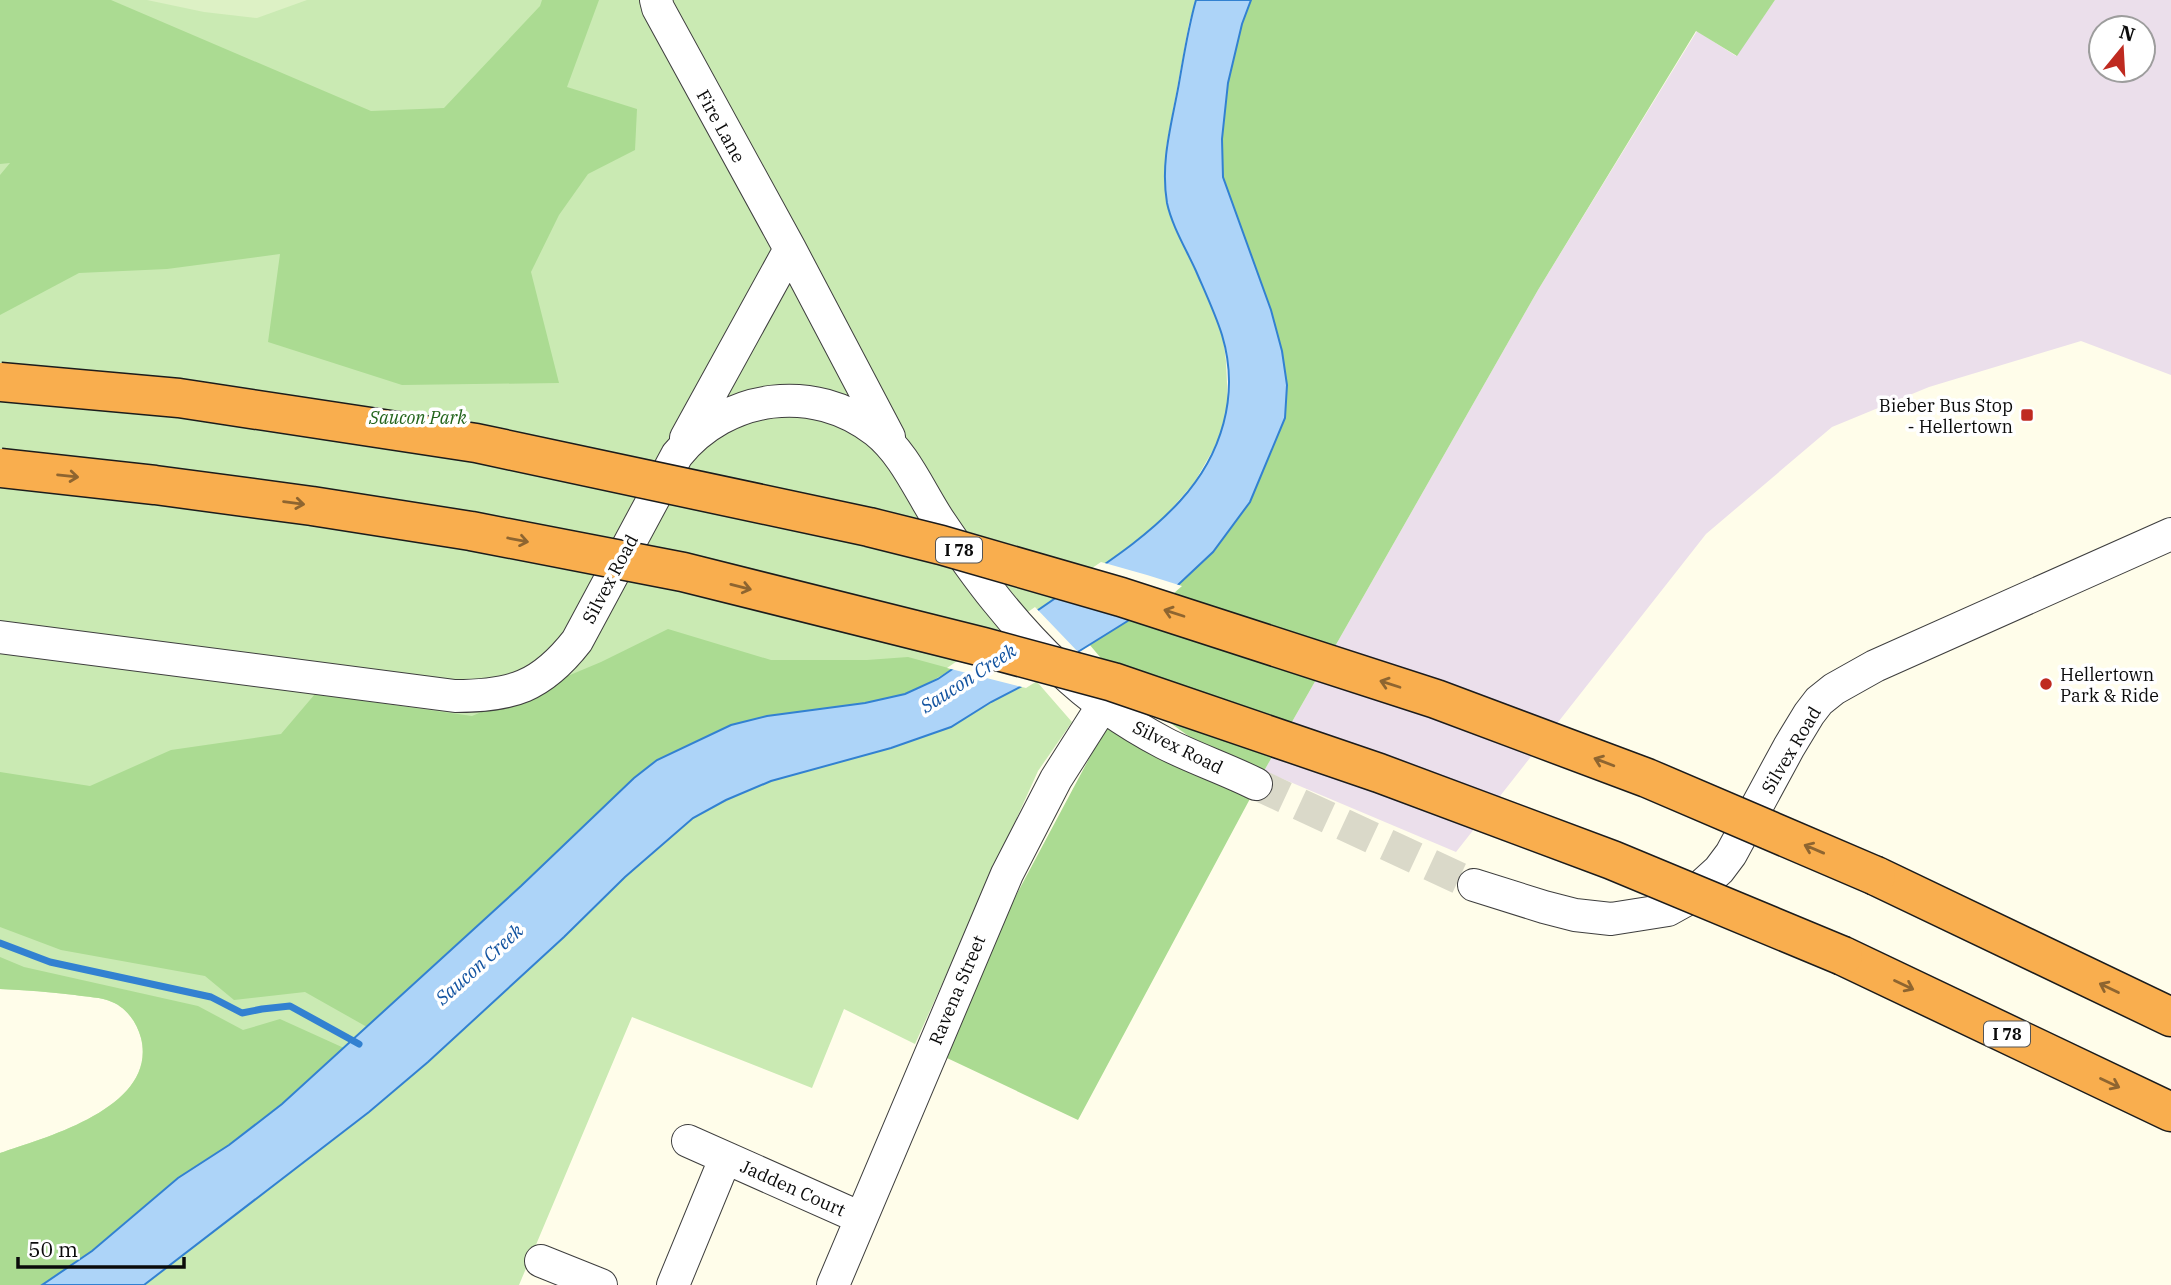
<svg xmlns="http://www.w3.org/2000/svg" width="2171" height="1285" viewBox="0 0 2171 1285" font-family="'IBM Plex Serif',serif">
<rect width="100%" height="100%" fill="#fffdea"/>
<path fill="#ebdfeb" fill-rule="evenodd" d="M 1775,0 L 2171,0 L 2171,375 L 2081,341 L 1929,387 L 1832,427 L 1706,534 L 1456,852 L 1264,771 L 1538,290 L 1697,31 L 1736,56 ZM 2101,28 L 2143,28 L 2143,70 L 2101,70 Z"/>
<path fill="#caeab3" d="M 0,0 L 1196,0 L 1189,23 L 1166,148 L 1165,180 L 1181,239 L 1213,310 L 1223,337 L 1226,361 L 1228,405 L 1225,423 L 1217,443 L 1194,483 L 1164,517 L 1138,541 L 998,637 L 1072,722 L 1038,771 L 915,1044 L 844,1009 L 812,1088 L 632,1017 L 519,1285 L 144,1285 L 369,1112 L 428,1062 L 564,937 L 625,877 L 693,818 L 726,800 L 771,781 L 891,748 L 950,727 L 938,679 L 521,886 L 282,1104 L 42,1285 L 0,1285 L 0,1153 C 47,1137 158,1107 141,1038 C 137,1023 127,1008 112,1002 C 101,997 87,997 75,995 C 50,992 25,990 0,989 Z"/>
<path fill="#abdb92" d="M 0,0 L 111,0 L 371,111 L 444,108 L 540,6 L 542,0 L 599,0 L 567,87 L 637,109 L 635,150 L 588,174 L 559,215 L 531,272 L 559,383 L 402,385 L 268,342 L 280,254 L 167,269 L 79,273 L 0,315 L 0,175 L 10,163 L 0,164 Z
M 1251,0 L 1775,0 L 1737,56 L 1696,31 L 1538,290 L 1264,771 L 1194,740 L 1133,696 L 1089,644 L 1110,630 L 1250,502 L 1285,418 L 1287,385 L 1282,351 L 1271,310 L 1223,177 L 1222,139 L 1228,83 L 1242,24 Z
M 668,629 L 771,660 L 867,660 L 908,657 L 952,669 L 918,689 L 905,694 L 865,703 L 767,716 L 731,725 L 657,760 L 634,778 L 521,886 L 367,1027 L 305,992 L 234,1000 L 205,976 L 61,950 L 0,927 L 0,772 L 90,786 L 171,750 L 281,734 L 315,694 L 472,716 L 601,662 Z
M 1107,725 L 1252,795 L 1078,1120 L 947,1058 L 1012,903 Z
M 0,957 L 24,967 L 198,1006 L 243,1030 L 280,1019 L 344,1048 L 282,1104 L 229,1145 L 178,1178 L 92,1251 L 42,1285 L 0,1285 L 0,1153 C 47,1137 158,1107 141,1038 C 137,1023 127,1008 112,1002 C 101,997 87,997 75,995 C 50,992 25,990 0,989 Z"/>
<path fill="#ddf1c5" d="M 147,0 L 307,0 L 257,18 L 204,12 Z"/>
<path fill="#add4f8" stroke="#3281d1" stroke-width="2" d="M 1196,0 L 1251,0 L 1242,24 L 1228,83 L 1222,139 L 1223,177 L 1271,310 L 1282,351 L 1287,385 L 1285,418 L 1250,502 L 1213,552 L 1163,599 L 1028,683 L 991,702 L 951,727 L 891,748 L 771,781 L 726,800 L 693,818 L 625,877 L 564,937 L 428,1062 L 369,1112 L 144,1285 L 42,1285 L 92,1251 L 178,1178 L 229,1145 L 282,1104 L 521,886 L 634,778 L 657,760 L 731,725 L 767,716 L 865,703 L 905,694 L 938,679 C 983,648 1028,617 1073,586 C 1111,560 1149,535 1180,501 C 1222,455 1240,395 1222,335 C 1215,313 1205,292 1196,271 C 1186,249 1172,226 1167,203 C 1160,161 1172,123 1179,83 C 1184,55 1188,28 1196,0 Z"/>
<path fill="#fffdea" d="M 1101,562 L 1147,575 L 1182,586 L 1165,601 L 1132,621 L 1050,597 Z
M 1035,607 L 1080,654 L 1026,688 L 947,668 Z"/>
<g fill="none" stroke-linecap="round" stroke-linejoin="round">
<path stroke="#3281d1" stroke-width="7" d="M 0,943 L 50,962 L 211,997 L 242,1013 L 262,1009 L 290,1006 L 359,1044"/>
<path stroke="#dad9c9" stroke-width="32" stroke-dasharray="32 16" stroke-linecap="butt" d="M 1256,784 L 1474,885"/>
<g stroke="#3e3e3e" stroke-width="34">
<path id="minor" d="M 656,0 L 658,8 L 790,249 L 889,437
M 686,438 L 790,249
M 0,637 L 455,696 C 512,696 541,687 577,641 L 677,455 C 726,394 814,382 876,431 C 905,454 920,492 940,522 C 977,577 1012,624 1060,669 C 1091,699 1126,723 1164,743 C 1193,758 1226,769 1256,784
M 1474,885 L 1544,907 L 1575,915 L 1611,919 L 1668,910 L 1686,900 L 1719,870 L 1731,854 L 1789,747 L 1809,714 L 1819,701 L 1834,689 L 1875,666 L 2171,534
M 688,1141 L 861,1218
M 541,1261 L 601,1285
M 673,1285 L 725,1159
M 833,1285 L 1007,874 L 1056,779 L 1103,705"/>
</g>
<g stroke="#1c1c1c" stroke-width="41">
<path id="highway" d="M 1876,876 L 2171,1017
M 1843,956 L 2171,1112"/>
</g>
<use href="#minor" stroke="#fff" stroke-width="32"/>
<use href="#highway" stroke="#f9ae4e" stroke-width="38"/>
<g stroke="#1c1c1c" stroke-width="41" stroke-linecap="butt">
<path id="highway-bridge" d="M 0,382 L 179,398 L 476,443 L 869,527 L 941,545 L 1121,597 L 1436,699 L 1647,778 L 1876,876
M 0,468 L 155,485 L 312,506 L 471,531 L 683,572 L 983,647 L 1113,682 L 1379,773 L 1612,860 L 1843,956"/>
</g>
<use href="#highway-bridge" stroke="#f9ae4e" stroke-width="38"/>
</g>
<defs><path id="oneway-shaft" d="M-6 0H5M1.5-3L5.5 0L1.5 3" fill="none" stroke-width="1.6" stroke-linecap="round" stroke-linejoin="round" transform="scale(1.75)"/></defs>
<g stroke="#8e6530">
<use href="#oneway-shaft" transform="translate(68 476) rotate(6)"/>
<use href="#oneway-shaft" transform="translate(294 503) rotate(8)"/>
<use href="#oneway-shaft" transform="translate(518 540) rotate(11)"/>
<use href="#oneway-shaft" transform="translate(741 587) rotate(14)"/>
<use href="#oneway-shaft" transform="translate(1174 613) rotate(-162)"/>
<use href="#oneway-shaft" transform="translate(1390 684) rotate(-162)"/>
<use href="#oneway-shaft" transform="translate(1604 762) rotate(-159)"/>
<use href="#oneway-shaft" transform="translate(1814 849) rotate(-157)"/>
<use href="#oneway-shaft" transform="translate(1904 985) rotate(25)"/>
<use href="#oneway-shaft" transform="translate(2109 988) rotate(-154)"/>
<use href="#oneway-shaft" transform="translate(2110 1083) rotate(25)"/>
</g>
<g fill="#bf2a20" stroke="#fff" stroke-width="2.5">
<rect x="2020" y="408" width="14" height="14" rx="3.5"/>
<circle cx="2046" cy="684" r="7"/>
</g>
<g text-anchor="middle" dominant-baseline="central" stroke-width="7" stroke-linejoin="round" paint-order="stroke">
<g fill="#fff" stroke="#545454" stroke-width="2">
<rect x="936" y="537.5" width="46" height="25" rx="5"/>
<rect x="1984" y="1021.5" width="46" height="25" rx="5"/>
</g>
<g font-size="16" font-weight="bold" fill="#0b0b0b">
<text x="959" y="550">I 78</text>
<text x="2007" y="1034">I 78</text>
</g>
<g font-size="18" fill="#0b0b0b" stroke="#fff">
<text transform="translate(721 126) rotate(61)">Fire Lane</text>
<text transform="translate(610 579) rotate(-62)">Silvex Road</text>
<text transform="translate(1178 747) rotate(26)">Silvex Road</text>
<text transform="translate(1791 750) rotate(-59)">Silvex Road</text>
<text transform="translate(957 990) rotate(-67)">Ravena Street</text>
<text transform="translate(793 1188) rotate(24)">Jadden Court</text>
</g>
<g font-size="18" fill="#0b0b0b" stroke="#fff" text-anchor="end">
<text x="2013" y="405">Bieber Bus Stop<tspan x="2013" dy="21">- Hellertown</tspan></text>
<text x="2060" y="674" text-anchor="start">Hellertown<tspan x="2060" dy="21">Park &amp; Ride</tspan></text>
</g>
<g font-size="18" font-style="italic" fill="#22641b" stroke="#fff">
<text x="418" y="417">Saucon Park</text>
</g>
<g font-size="19" font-style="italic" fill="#1253a0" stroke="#fff">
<text transform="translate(968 678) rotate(-33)">Saucon Creek</text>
<text transform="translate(479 964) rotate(-42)">Saucon Creek</text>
</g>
</g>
<g transform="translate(2122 49) rotate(18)"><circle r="33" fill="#ffffff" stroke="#9d9d9d" stroke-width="2"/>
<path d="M0-5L12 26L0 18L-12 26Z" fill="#bf2a20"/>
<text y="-10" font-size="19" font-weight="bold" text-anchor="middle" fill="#0b0b0b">N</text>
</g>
<path d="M18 1257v10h166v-10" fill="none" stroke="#0b0b0b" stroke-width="3.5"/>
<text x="28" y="1257" font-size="21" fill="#0b0b0b" stroke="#ffffff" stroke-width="5" paint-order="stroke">50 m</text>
</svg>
